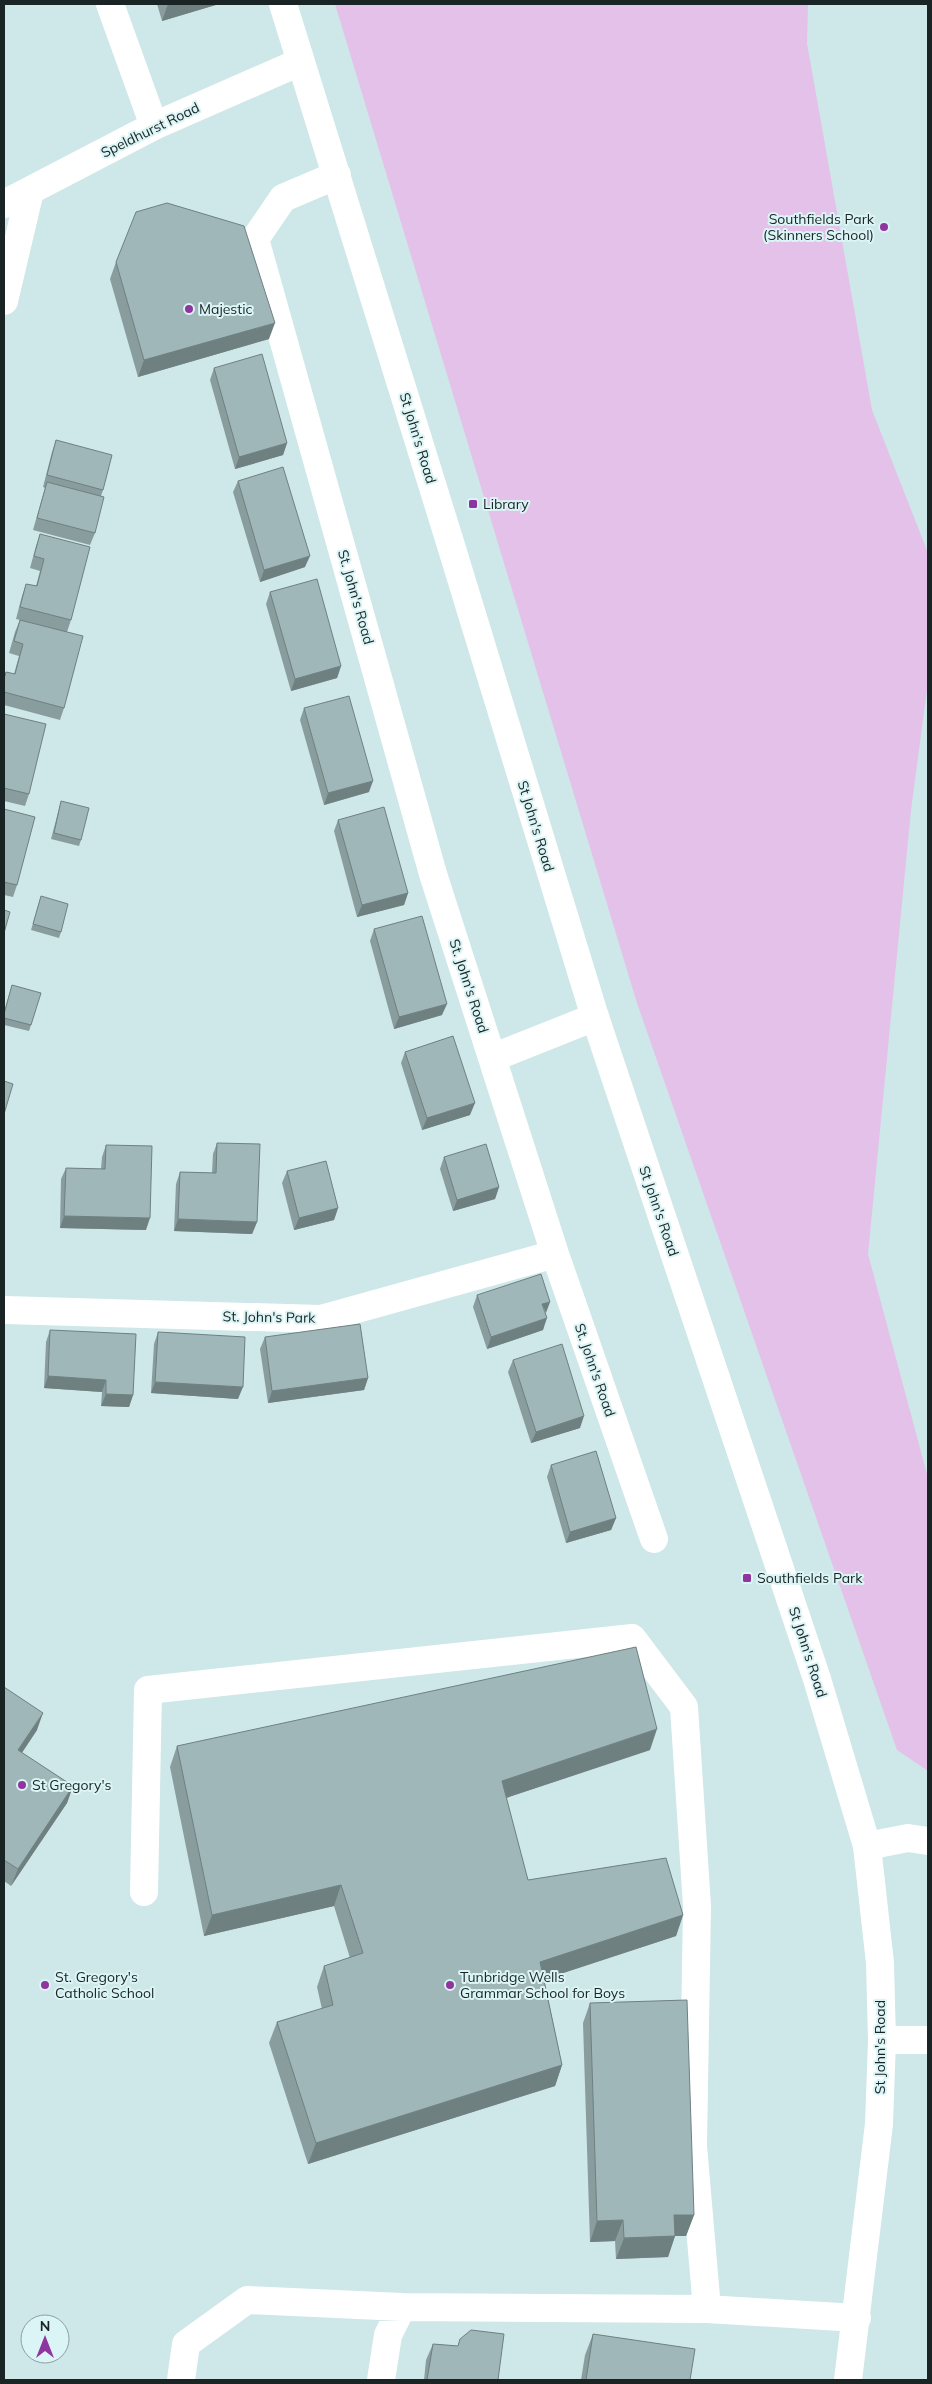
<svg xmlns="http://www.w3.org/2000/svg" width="932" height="2384" viewBox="0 0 932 2384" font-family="Mulish,sans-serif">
<rect width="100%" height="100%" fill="#cee7e8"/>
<path fill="#e3c1e9" d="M 335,4 L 808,4 L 807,43 L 872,410 L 928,553 L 928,682 L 911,810 L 868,1254 L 928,1478 L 928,1771 L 897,1750 L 637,1003 Z"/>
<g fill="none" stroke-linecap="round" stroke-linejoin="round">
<path stroke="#fff" stroke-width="28" d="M 110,4 L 154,126
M 337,175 L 283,198 L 255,239 L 433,874 L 555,1254 L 654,1539
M 4,204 L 154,126 L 300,62
M 4,301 L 30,191
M 492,1058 L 595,1017
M 5,1310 L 321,1319 L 555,1254
M 867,1846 L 908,1838 L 928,1841
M 144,1892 L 148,1690 L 632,1638 L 684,1707 L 697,1906 L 693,2146 L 707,2309
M 882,2040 L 928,2040
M 181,2380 L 186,2344 L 247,2300 L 402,2307 L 707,2309 L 857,2318
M 381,2380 L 388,2335 L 402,2307"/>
<path stroke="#fff" stroke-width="28" d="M 283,4 L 449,539 L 595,1017 L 817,1679 L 867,1846 L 880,1963 L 882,2040 L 879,2124 L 848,2380"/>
</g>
<path fill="#899d9e" d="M 157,4 L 219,4 L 162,21 Z
M 116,262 L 269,339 L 138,377 L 110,279 Z
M 214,368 L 287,443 L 283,455 L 235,469 L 210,380 Z
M 56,440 L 103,490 L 101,496 L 95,533 L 90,545 L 33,530 L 45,488 L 43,487 L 52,452 Z
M 238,481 L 305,567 L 260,582 L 233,492 Z
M 40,534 L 71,620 L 67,632 L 64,708 L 60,720 L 4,705 L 4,677 L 6,672 L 14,674 L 19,656 L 9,653 L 15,632 L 20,620 L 16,619 L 22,596 L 26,584 L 36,586 L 40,571 L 30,568 L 36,546 Z
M 270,592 L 341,666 L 337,678 L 291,691 L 266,604 Z
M 304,708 L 369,792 L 324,805 L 300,720 Z
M 4,714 L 29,794 L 25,806 L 4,801 Z
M 61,801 L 81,840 L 79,846 L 51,839 Z
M 4,809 L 17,885 L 13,897 L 4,895 Z
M 338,820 L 408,893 L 404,905 L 357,917 L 334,831 Z
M 41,896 L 61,932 L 59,938 L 31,930 Z
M 374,929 L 442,1015 L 394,1029 L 370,941 Z
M 12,985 L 31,1025 L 29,1031 L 4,1025 L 4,1012 Z
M 405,1052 L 470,1115 L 422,1130 L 401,1063 Z
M 217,1143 L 257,1222 L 252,1234 L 174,1231 L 176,1184 L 180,1172 L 212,1173 L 213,1154 Z
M 106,1145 L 146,1230 L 60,1228 L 61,1179 L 66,1168 L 101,1169 L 102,1157 Z
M 444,1157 L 499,1187 L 495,1199 L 453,1211 L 440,1169 Z
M 287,1171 L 338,1208 L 334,1220 L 294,1230 L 282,1183 Z
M 477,1295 L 546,1313 L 543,1330 L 487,1349 L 473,1307 Z
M 50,1330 L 133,1395 L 129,1407 L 101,1406 L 102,1392 L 44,1388 L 46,1342 Z
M 158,1332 L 238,1399 L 151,1393 L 154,1344 Z
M 265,1337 L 368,1378 L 364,1390 L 268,1403 L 260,1349 Z
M 513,1360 L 580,1428 L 531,1443 L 508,1372 Z
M 551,1465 L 616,1518 L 611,1530 L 566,1543 L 547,1477 Z
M 4,1687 L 37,1730 L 22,1753 L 73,1786 L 67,1803 L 11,1886 L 4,1881 Z
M 177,1746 L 650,1750 L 506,1798 L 528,1880 L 683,1915 L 676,1936 L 544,1979 L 562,2065 L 555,2086 L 308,2164 L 269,2043 L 277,2022 L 322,2009 L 317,1987 L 324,1966 L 350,1958 L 334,1906 L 204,1936 L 170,1767 Z
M 590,2003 L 694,2215 L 686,2236 L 675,2236 L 668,2257 L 616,2259 L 615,2241 L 590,2242 L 583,2023 Z
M 593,2334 L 690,2380 L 581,2380 L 585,2355 Z
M 460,2339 L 498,2380 L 424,2380 L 426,2360 L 433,2344 L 458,2346 Z"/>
<path fill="#6f8081" d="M 168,4 L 219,4 L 162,21 Z
M 275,323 L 269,339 L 138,377 L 144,360 Z
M 287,443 L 283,455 L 235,469 L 239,457 Z
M 310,556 L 305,567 L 260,582 L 264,570 Z
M 341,666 L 337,678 L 291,691 L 295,679 Z
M 373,781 L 369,792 L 324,805 L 328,793 Z
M 408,893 L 404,905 L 357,917 L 362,905 Z
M 447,1004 L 442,1015 L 394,1029 L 399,1017 Z
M 475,1103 L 470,1115 L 422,1130 L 427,1118 Z
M 499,1187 L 495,1199 L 453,1211 L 457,1200 Z
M 338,1208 L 334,1220 L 294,1230 L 299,1218 Z
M 64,1216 L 150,1218 L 146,1230 L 60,1228 Z
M 178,1219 L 257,1222 L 252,1234 L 174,1231 Z
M 550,1302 L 546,1313 L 542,1304 Z
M 547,1318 L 543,1330 L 487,1349 L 491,1337 Z
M 48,1376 L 106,1380 L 102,1392 L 44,1388 Z
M 368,1378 L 364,1390 L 268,1403 L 272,1391 Z
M 155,1382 L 243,1387 L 238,1399 L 151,1393 Z
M 106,1394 L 133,1395 L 129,1407 L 101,1406 Z
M 584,1416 L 580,1428 L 531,1443 L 536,1432 Z
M 616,1518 L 611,1530 L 566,1543 L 570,1532 Z
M 43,1713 L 37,1730 L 12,1767 L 18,1750 Z
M 657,1729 L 650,1750 L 494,1802 L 502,1781 Z
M 73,1786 L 67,1803 L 11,1886 L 18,1869 Z
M 341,1885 L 334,1906 L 204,1936 L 212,1915 Z
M 683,1915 L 676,1936 L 533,1983 L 540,1962 Z
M 562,2065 L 555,2086 L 308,2164 L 316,2143 Z
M 674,2215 L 694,2215 L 686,2236 L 675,2236 L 668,2257 L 616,2259 L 624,2238 Z
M 623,2220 L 615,2241 L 590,2242 L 597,2221 Z"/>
<path fill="#9fb7b8" stroke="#6f8081" d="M 167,203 L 244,226 L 275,323 L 144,360 L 116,262 L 136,212 Z
M 262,354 L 287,443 L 239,457 L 214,368 Z
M 56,440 L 112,455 L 103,490 L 47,475 Z
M 283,467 L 310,556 L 264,570 L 238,481 Z
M 47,482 L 104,497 L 95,533 L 37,518 Z
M 40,534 L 90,547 L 71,620 L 20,607 L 26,584 L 37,586 L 44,559 L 34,556 Z
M 317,579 L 341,666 L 295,679 L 270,592 Z
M 20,620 L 83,636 L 64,708 L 4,692 L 4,679 L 6,672 L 15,674 L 23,644 L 14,641 Z
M 349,696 L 373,781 L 328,793 L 304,708 Z
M 4,714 L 46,724 L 29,794 L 4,788 Z
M 61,801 L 89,808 L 81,840 L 54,833 Z
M 384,807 L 408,893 L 362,905 L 338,820 Z
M 4,809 L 35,817 L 17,885 L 4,882 Z
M 41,896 L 68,904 L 61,932 L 33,924 Z
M 4,910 L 10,912 L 4,933 Z
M 422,916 L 447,1004 L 399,1017 L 374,929 Z
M 12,985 L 41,993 L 31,1025 L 4,1018 L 4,1014 Z
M 453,1036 L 475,1103 L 427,1118 L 405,1052 Z
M 4,1081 L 13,1084 L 4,1114 Z
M 217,1143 L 260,1144 L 257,1222 L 178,1219 L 180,1172 L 216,1173 Z
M 486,1144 L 499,1187 L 457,1200 L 444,1157 Z
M 106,1145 L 152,1146 L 150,1218 L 64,1216 L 66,1168 L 105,1169 Z
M 326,1161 L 338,1208 L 299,1218 L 287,1171 Z
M 541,1274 L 550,1302 L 542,1304 L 547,1318 L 491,1337 L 477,1295 Z
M 360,1324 L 368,1378 L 272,1391 L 265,1337 Z
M 50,1330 L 136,1334 L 133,1395 L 106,1394 L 106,1380 L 48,1376 Z
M 158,1332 L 245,1337 L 243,1387 L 155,1382 Z
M 562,1344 L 584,1416 L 536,1432 L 513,1360 Z
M 596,1451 L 616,1518 L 570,1532 L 551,1465 Z
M 636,1647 L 657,1729 L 502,1781 L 528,1880 L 666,1858 L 683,1915 L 540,1962 L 562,2065 L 316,2143 L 277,2022 L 333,2005 L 324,1966 L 363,1953 L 341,1885 L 212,1915 L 177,1746 Z
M 4,1687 L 43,1713 L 18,1750 L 73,1786 L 18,1869 L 4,1860 Z
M 687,2000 L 694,2215 L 674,2215 L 675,2236 L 624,2238 L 623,2220 L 597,2221 L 590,2003 Z
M 471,2330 L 504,2334 L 498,2380 L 427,2380 L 433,2344 L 458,2346 L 460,2339 Z
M 593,2334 L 695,2349 L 690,2380 L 586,2380 Z"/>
<g fill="#90349f" stroke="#dbf4f5" stroke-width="2">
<circle cx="884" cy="227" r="5"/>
<circle cx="189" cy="309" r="5"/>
<rect x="468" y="499" width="10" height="10" rx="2.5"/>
<rect x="742" y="1573" width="10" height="10" rx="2.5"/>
<circle cx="22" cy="1785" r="5"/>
<circle cx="45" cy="1985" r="5"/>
<circle cx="450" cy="1985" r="5"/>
</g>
<g text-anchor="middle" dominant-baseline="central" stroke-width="4" stroke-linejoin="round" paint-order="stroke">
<g font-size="14" fill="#1a2424" stroke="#dbf4f5">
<text transform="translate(150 130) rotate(-26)">Speldhurst Road</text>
<text transform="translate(418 438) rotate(73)">St John's Road</text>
<text transform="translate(356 597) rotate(74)">St. John's Road</text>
<text transform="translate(536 826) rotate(73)">St John's Road</text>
<text transform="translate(469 986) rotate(72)">St. John's Road</text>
<text transform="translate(659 1211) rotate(71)">St John's Road</text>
<text transform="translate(269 1317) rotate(1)">St. John's Park</text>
<text transform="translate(595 1370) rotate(71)">St. John's Road</text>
<text transform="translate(808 1652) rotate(72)">St John's Road</text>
<text transform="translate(880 2047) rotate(-90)">St John's Road</text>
</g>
<g font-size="14" fill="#1a2424" stroke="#dbf4f5" text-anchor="start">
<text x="874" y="219" text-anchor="end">Southfields Park<tspan x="874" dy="16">(Skinners School)</tspan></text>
<text x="199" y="309">Majestic</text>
<text x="483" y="504">Library</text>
<text x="757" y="1578">Southfields Park</text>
<text x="32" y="1785">St Gregory's</text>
<text x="55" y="1977">St. Gregory's<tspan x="55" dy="16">Catholic School</tspan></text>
<text x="460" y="1977">Tunbridge Wells<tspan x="460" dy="16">Grammar School for Boys</tspan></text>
</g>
</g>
<rect width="932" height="2384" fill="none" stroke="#1a2424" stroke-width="10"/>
<g transform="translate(45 2339)"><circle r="24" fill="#dbf4f5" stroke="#8ea1a1"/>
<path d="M0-4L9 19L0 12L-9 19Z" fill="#90349f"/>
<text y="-8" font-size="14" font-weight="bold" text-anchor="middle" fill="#1a2424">N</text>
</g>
</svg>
